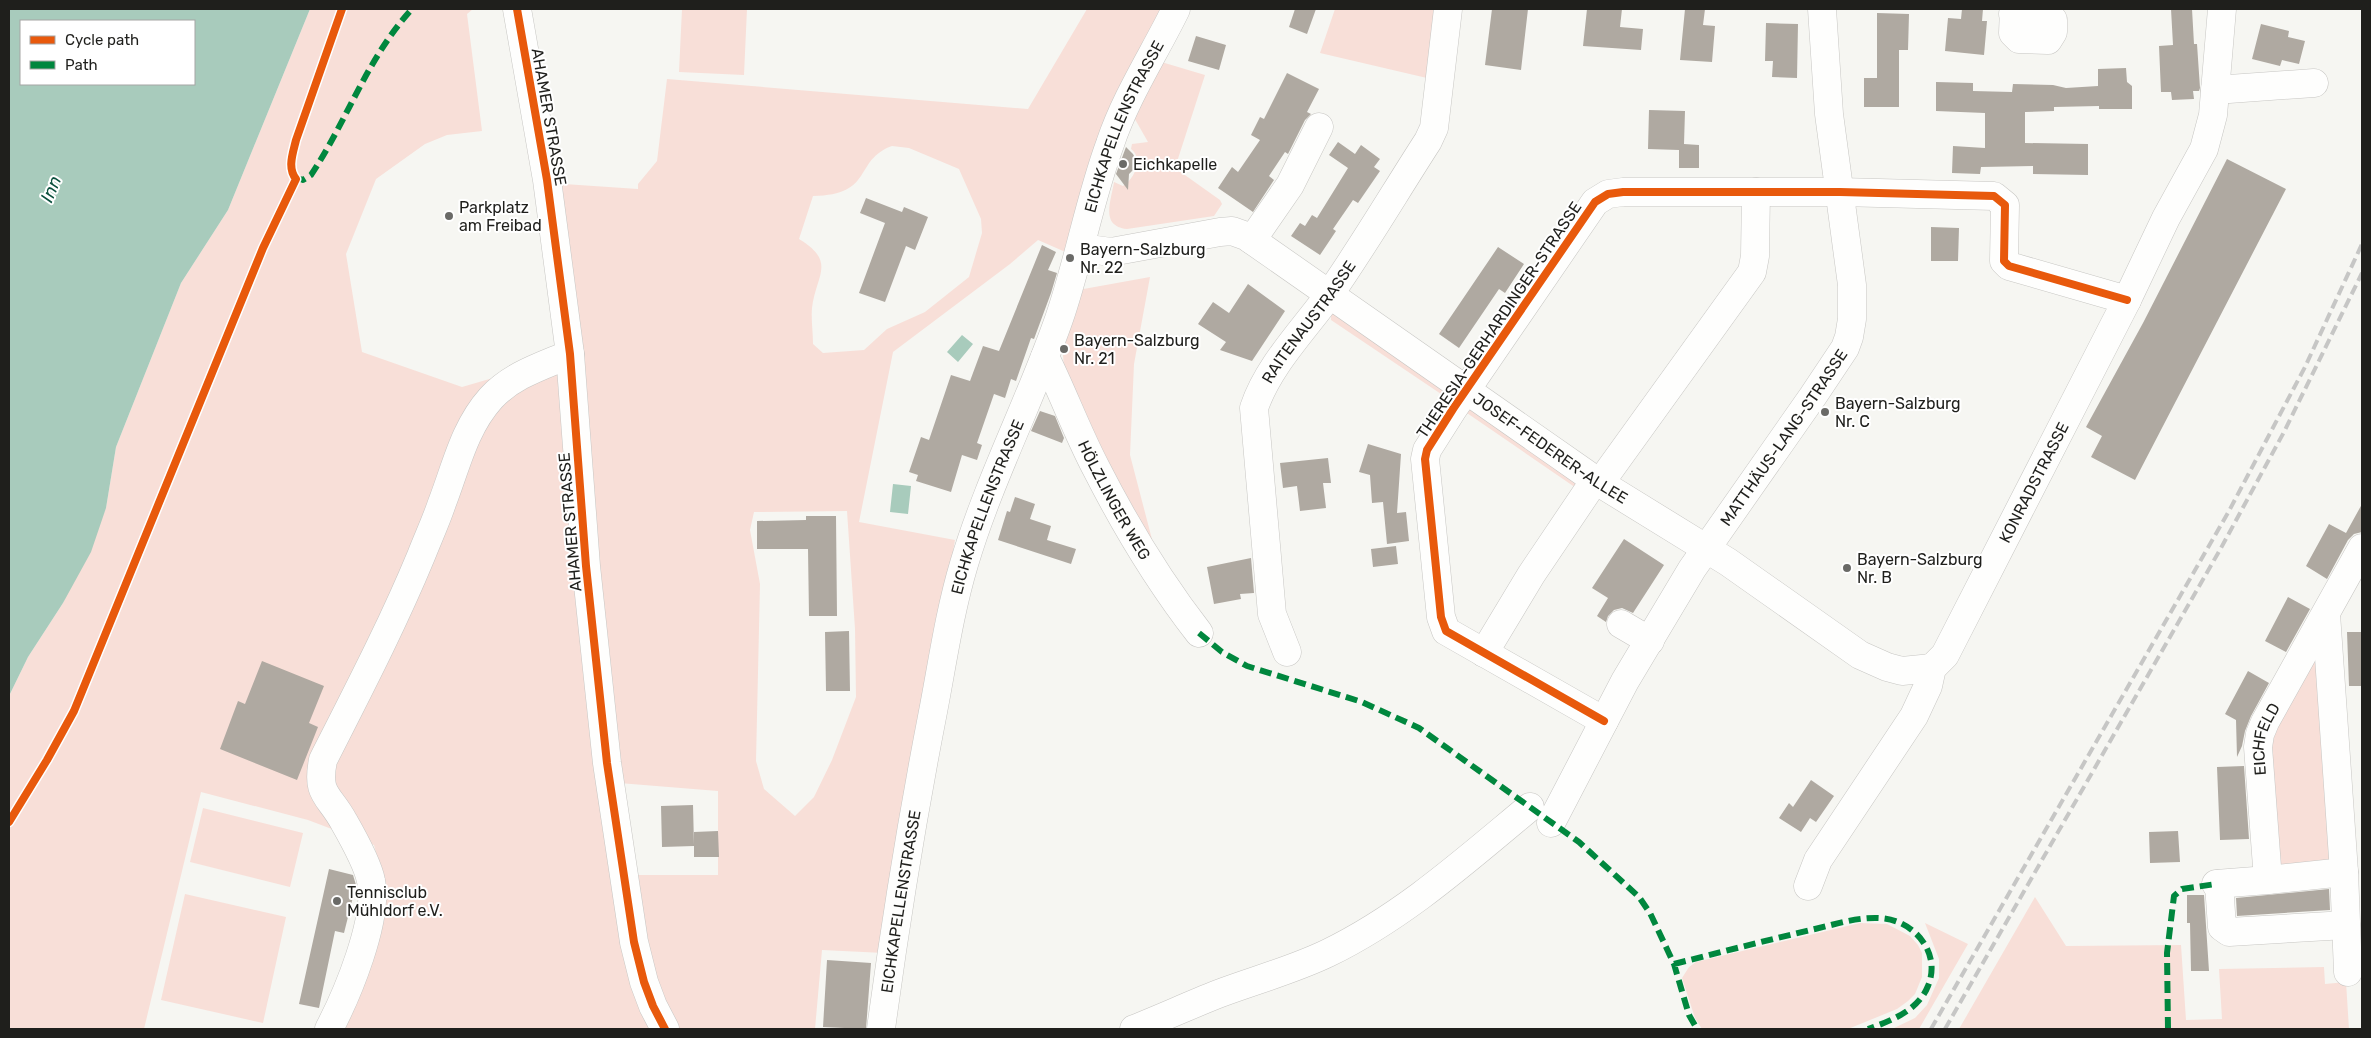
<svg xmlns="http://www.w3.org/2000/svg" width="2371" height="1038" viewBox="0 0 2371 1038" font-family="Rubik,sans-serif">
<rect width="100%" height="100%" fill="#f6f6f2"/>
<path fill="#f8dfd8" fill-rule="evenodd" d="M 310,9 L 473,9 L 467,14 L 482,131 L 447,135 L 425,144 L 376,179 L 346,254 L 362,352 L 462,387 L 513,372 L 556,353 L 653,1029 L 333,1029 L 383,880 L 374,845 L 308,820 L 201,792 L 144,1029 L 9,1029 L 9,696 L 28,657 L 63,603 L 106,508 L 116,447 L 181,283 L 228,210 Z
M 682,9 L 747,9 L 744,75 L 679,72 Z
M 1087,9 L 1164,9 L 1070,254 L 1038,240 L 1010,264 L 893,352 L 859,522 L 955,540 L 884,953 L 822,950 L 815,1029 L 678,1029 L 652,981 L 634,875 L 718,875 L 718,791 L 619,783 L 559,186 L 564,184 L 638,189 L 638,184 L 657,161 L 667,79 L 1028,109 ZM 892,146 L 909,148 L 959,169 L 981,219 L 982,233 L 969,277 L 925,312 L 887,329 L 864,350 L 823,353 L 813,344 C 813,332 811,319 812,308 C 816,275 837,262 799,239 L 813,196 C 875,195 853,160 892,146 ZM 847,511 L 855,629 L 856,697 L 832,760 L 814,797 L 795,816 L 764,789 L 756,761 L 760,584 L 750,530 L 754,512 Z
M 1335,9 L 1454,9 L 1444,82 L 1320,53 Z
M 1158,61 L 1205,75 L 1175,168 L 1220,200 L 1222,204 L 1214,216 L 1127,229 C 1100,226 1111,202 1114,182 L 1123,186 C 1134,179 1144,159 1131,149 L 1132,144 L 1148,142 L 1132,114 Z
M 1150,277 L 1134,364 L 1130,455 L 1160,570 L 1109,483 L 1064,367 L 1062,344 L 1078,290 Z
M 1335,312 L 1448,393 L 1444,396 L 1331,320 L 1331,315 Z
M 1469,408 L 1585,479 L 1579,490 L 1464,411 Z
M 2313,663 L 2317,663 L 2334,860 L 2284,867 L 2279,864 L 2271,736 Z
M 203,808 L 303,833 L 290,887 L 190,862 Z
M 185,894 L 286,917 L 263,1023 L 161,1000 Z
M 2035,897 L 2066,946 L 2181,945 L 2186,1020 L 2222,1019 L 2219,969 L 2324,967 L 2325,984 L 2346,982 L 2349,1029 L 1959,1029 Z
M 1860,923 L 1887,924 L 1910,936 L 1918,945 L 1922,953 L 1922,977 L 1915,994 L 1908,1001 L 1897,1009 L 1848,1029 L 1702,1029 L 1695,1018 L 1682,978 L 1689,967 L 1696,962 Z
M 1925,923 L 1968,944 L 1919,1029 L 1892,1029 L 1915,1018 L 1927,1005 L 1939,978 L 1939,959 Z"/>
<path fill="#a8cbbc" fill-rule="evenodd" d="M 9,9 L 310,9 L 228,210 L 181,283 L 116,447 L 106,508 L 91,552 L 63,603 L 28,657 L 9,696 ZM 21,21 L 194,21 L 194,84 L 21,84 Z
M 962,335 L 973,344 L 958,362 L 947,352 Z
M 893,484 L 911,486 L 908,514 L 890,512 Z"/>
<path fill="#afa9a1" d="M 1295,9 L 1316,9 L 1307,34 L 1289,27 Z
M 1492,9 L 1528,9 L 1521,70 L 1485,65 Z
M 1587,9 L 1622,9 L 1620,27 L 1643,29 L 1641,50 L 1583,46 Z
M 1685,9 L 1705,9 L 1703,25 L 1715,26 L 1712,62 L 1680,60 Z
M 1962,9 L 1983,9 L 1982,21 L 1987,21 L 1984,55 L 1945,51 L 1948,18 L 1961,19 Z
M 2171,9 L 2192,9 L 2194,44 L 2197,44 L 2200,88 L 2199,91 L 2193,91 L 2194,99 L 2172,100 L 2171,92 L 2161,92 L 2159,46 L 2173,45 Z
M 1877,13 L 1909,14 L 1908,50 L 1899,50 L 1899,107 L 1864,107 L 1864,78 L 1877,78 Z
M 1766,23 L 1798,24 L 1797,78 L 1772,77 L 1773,61 L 1765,61 Z
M 2261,24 L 2289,31 L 2288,37 L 2305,41 L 2299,64 L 2282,60 L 2280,66 L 2252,59 Z
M 1196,36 L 1226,45 L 1219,70 L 1188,61 Z
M 2126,68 L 2127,82 L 2132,86 L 2132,109 L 2099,109 L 2099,106 L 2054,107 L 2054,111 L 2025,112 L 2025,143 L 2088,144 L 2088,175 L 2033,174 L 2033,166 L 1981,167 L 1980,174 L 1952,173 L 1953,146 L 1985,148 L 1985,113 L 1936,111 L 1936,82 L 1973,83 L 1973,91 L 2012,92 L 2013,84 L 2053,85 L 2066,88 L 2098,86 L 2098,69 Z
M 1287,73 L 1319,89 L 1307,112 L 1311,114 L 1305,120 L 1288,154 L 1285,152 L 1269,176 L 1274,180 L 1253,212 L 1218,188 L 1232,167 L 1238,172 L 1260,140 L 1251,135 L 1260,117 L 1264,119 Z
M 1649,110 L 1685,111 L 1684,144 L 1699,145 L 1699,168 L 1679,168 L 1679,150 L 1648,149 Z
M 1338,142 L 1355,154 L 1361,145 L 1380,159 L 1374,167 L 1380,171 L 1358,203 L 1353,200 L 1333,229 L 1336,231 L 1320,255 L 1291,236 L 1300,223 L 1305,226 L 1312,215 L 1317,218 L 1348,168 L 1329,155 Z
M 1126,147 L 1133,154 L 1136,160 L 1136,167 L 1129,174 L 1128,190 L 1116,174 Z
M 2227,159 L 2286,189 L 2135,480 L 2091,457 L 2102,436 L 2086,427 L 2143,323 Z
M 866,198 L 902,212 L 904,207 L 928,217 L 915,250 L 906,246 L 885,302 L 859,293 L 885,223 L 860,213 Z
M 1931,227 L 1959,228 L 1958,261 L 1931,261 Z
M 1042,245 L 1056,252 L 1048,270 L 1057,273 L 1051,293 L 1034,339 L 1031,338 L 1016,381 L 1011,379 L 1005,398 L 994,394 L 977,443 L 982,445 L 977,460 L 962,455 L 951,492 L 916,481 L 918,475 L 909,472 L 921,437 L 929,440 L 951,375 L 970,381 L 983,346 L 999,351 Z
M 1498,247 L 1524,264 L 1505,293 L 1499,289 L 1459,348 L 1439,334 Z
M 1248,284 L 1285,311 L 1252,361 L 1220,350 L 1226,342 L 1198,324 L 1213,302 L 1229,313 Z
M 1040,411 L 1055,416 L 1064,438 L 1062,443 L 1031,431 Z
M 1368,444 L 1401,454 L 1397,513 L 1406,512 L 1409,541 L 1387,544 L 1383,502 L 1372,503 L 1370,475 L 1359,472 Z
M 1328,458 L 1331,483 L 1323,483 L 1326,508 L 1300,511 L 1297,486 L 1283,488 L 1280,463 Z
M 1015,497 L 1035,504 L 1030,519 L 1051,526 L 1047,540 L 1076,549 L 1071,564 L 998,540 L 1007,511 L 1010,512 Z
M 2362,504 L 2362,532 L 2354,534 L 2348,540 L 2327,579 L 2306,566 L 2329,524 L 2346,533 Z
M 806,516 L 836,516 L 837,616 L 809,616 L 808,549 L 757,549 L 757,521 L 806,520 Z
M 1624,539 L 1664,565 L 1633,613 L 1622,608 L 1614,610 L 1608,616 L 1606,622 L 1597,616 L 1608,598 L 1592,588 Z
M 1396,546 L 1398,564 L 1373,567 L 1371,549 Z
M 1251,558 L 1254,593 L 1240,594 L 1241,599 L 1214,604 L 1207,567 Z
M 2288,597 L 2310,609 L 2286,652 L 2265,641 Z
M 849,631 L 850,691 L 826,691 L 825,632 Z
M 2347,632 L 2362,632 L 2362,686 L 2349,686 Z
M 262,661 L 324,686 L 309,723 L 318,727 L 297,780 L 220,749 L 238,701 L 245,704 Z
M 2248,671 L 2269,683 L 2251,716 L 2245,731 L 2242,746 L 2237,757 L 2236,720 L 2225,714 Z
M 2244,766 L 2249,839 L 2220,840 L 2217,767 Z
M 1811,780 L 1834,796 L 1816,822 L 1810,818 L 1801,832 L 1779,818 L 1789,803 L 1793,807 Z
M 693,805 L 694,845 L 694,832 L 718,831 L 719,857 L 694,857 L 694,846 L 662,847 L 661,806 Z
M 2178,831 L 2180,862 L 2150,863 L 2149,832 Z
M 329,869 L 353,875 L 356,885 L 344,933 L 335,931 L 319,1008 L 299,1004 Z
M 2329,889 L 2330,910 L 2237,916 L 2236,898 Z
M 2187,895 L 2204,895 L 2209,971 L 2191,971 L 2190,923 L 2187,923 Z
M 827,960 L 871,963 L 866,1029 L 823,1027 Z"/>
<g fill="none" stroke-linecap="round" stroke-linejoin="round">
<g stroke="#c7c6c3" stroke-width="29">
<g id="minor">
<path d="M 517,9 L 547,180 L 570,354 L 586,566 L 607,763 L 634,942 L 644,982 L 653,1006 L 665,1029"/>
<path d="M 2013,14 L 2046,15 L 2053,20 L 2053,32 L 2048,40 L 2019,39 L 2013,33 L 2014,9"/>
<path d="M 2215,90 L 2314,83"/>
<path d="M 1252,240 L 1290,185 L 1319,127"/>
<path id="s1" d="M 1081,248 L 1111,252 L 1220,232 L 1232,231 L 1246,236 L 1595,480 L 1728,562 L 1860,655 L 1887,667 L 1902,671 L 1932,668"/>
<path id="s2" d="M 1045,357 C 1063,393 1077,432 1096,468 C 1125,525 1160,583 1199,633"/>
<path d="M 1600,483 L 1752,272 L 1755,256 L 1756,192"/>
<path d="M 2326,614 L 2344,872 L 2348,972"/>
<path d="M 1621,624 L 1650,641"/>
<path id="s3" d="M 1287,652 L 1272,614 L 1254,408 C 1268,366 1303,331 1329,295 C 1364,245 1395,192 1428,141 L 1434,128 L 1448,9"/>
<path d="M 1484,653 L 1531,575 L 1595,480"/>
<path d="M 1604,721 L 1446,631 L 1441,617 L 1425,459 L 1427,450 L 1453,409 L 1595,202 L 1608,194 L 1623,192 L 1840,192 L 1994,196 L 2005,205 L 2004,261 L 2009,266 L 2127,300"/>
<path id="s4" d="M 1551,823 L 1625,681 L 1692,569 L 1813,396 L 1845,348 L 1849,337 L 1852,319 L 1852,285 L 1829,114 L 1822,9"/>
<path id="s5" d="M 2344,872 L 2268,880 L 2258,747 L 2260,734 L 2265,722 L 2362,548"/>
<path d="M 2216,884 L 2268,880"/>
<path d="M 2219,884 L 2222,927 L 2229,932 L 2346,925"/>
<path id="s6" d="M 1808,886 L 1818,860 L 1914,716 L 1928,686 L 1932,668 L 1945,655 L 2127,300 L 2166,218 L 2204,149 L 2213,115 L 2222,9"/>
<path d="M 329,1029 C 347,995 379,919 371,881 C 368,865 352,836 344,822 C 329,794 316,796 323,760 C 357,693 392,626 421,556 C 428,538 436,521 442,503 C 456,467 464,428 491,398 C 512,375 542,366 570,354"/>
<path id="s7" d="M 881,1029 C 895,925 912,820 932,717 C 942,666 949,614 964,564 C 989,480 1030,402 1059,319 C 1079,261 1089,201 1110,144 C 1126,96 1154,54 1176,9"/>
<path d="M 1134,1029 C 1162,1018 1190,1005 1218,994 C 1255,980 1293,970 1328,953 C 1404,916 1466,860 1530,807"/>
</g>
</g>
<use href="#minor" stroke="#fefefd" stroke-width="28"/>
<path stroke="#c6c6c5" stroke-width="4" stroke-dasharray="10 5" stroke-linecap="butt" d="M 1931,1029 L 2229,511 L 2305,367 L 2362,244
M 1945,1029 L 2221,548 L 2284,432 L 2362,273"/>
<path stroke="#00873e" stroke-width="6" stroke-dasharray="12 6" stroke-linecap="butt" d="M 294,177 L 303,180 L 311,175 C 347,121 367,58 412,9
M 1199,633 L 1222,652 L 1247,666 L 1362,702 L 1419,728 L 1579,842 L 1639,897 L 1650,913 L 1674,964 L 1689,1015 L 1697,1029
M 1674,964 C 1721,952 1768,940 1815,929 C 1836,924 1858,917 1879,918 C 1913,919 1942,952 1928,986 C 1918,1011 1890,1021 1868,1029
M 2168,1029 L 2167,953 L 2174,896 L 2182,889 L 2216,884"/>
<g stroke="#fff" stroke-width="11">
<path id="cycleway" d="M 517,9 L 547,180 L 570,354 L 586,566 L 607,763 L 634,942 L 644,982 L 653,1006 L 665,1029
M 1604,721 L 1446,631 L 1441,617 L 1425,459 L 1427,450 L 1453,409 L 1595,202 L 1608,194 L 1623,192 L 1840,192 L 1994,196 L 2005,205 L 2004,261 L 2009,266 L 2127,300
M 9,822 L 47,760 L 74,711 L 263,248 L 296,179 C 287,168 293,153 296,140 L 342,9"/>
</g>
<use href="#cycleway" stroke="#e8590c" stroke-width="8"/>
</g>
<g fill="#6a6a67" stroke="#fff" stroke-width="2">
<circle cx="1123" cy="164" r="5"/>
<circle cx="449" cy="216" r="5"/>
<circle cx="1070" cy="258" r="5"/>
<circle cx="1064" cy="349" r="5"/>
<circle cx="1825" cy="412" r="5"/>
<circle cx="1847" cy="568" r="5"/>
<circle cx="337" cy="901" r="5"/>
</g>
<g text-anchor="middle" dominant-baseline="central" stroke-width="4" stroke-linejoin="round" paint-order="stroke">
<g font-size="16" fill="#1f1f1c" stroke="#fff">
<text transform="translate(549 117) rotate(80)">AHAMER STRASSE</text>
<text stroke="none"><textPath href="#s7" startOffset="939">EICHKAPELLENSTRASSE</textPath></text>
<text transform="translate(1499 320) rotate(-56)">THERESIA-GERHARDINGER-STRASSE</text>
<text stroke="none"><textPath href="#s3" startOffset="350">RAITENAUSTRASSE</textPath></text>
<text stroke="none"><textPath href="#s4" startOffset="451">MATTHÄUS-LANG-STRASSE</textPath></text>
<text stroke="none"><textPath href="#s1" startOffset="539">JOSEF-FEDERER-ALLEE</textPath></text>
<text stroke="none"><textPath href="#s6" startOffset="465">KONRADSTRASSE</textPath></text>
<text stroke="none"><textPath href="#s2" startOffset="159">HÖLZLINGER WEG</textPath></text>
<text stroke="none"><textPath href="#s7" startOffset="534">EICHKAPELLENSTRASSE</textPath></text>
<text transform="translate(570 522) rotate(-95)">AHAMER STRASSE</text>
<text stroke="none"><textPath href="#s5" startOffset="219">EICHFELD</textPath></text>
<text stroke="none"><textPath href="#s7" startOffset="129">EICHKAPELLENSTRASSE</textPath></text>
</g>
<g font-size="16" fill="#1f1f1c" stroke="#fff" text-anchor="start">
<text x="1133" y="164">Eichkapelle</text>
<text x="459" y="207">Parkplatz<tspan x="459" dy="18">am Freibad</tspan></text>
<text x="1080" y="249">Bayern-Salzburg<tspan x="1080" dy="18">Nr. 22</tspan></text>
<text x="1074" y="340">Bayern-Salzburg<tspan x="1074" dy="18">Nr. 21</tspan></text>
<text x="1835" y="403">Bayern-Salzburg<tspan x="1835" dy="18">Nr. C</tspan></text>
<text x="1857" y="559">Bayern-Salzburg<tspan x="1857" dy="18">Nr. B</tspan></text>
<text x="347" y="892">Tennisclub<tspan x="347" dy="18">Mühldorf e.V.</tspan></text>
</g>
<g font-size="18" font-style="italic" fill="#0b503d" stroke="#fff">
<text transform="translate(51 189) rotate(-68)">Inn</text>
</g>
</g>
<rect width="2371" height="1038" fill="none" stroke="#1f1f1c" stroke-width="20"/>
<rect x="20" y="20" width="175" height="65" fill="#ffffff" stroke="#a5a5a4"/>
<rect x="30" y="36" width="25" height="8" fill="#e8590c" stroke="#a5a5a4"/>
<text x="65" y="45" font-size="15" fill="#1f1f1c">Cycle path</text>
<rect x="30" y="61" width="25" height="8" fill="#00873e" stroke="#a5a5a4"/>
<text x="65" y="70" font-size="15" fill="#1f1f1c">Path</text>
</svg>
